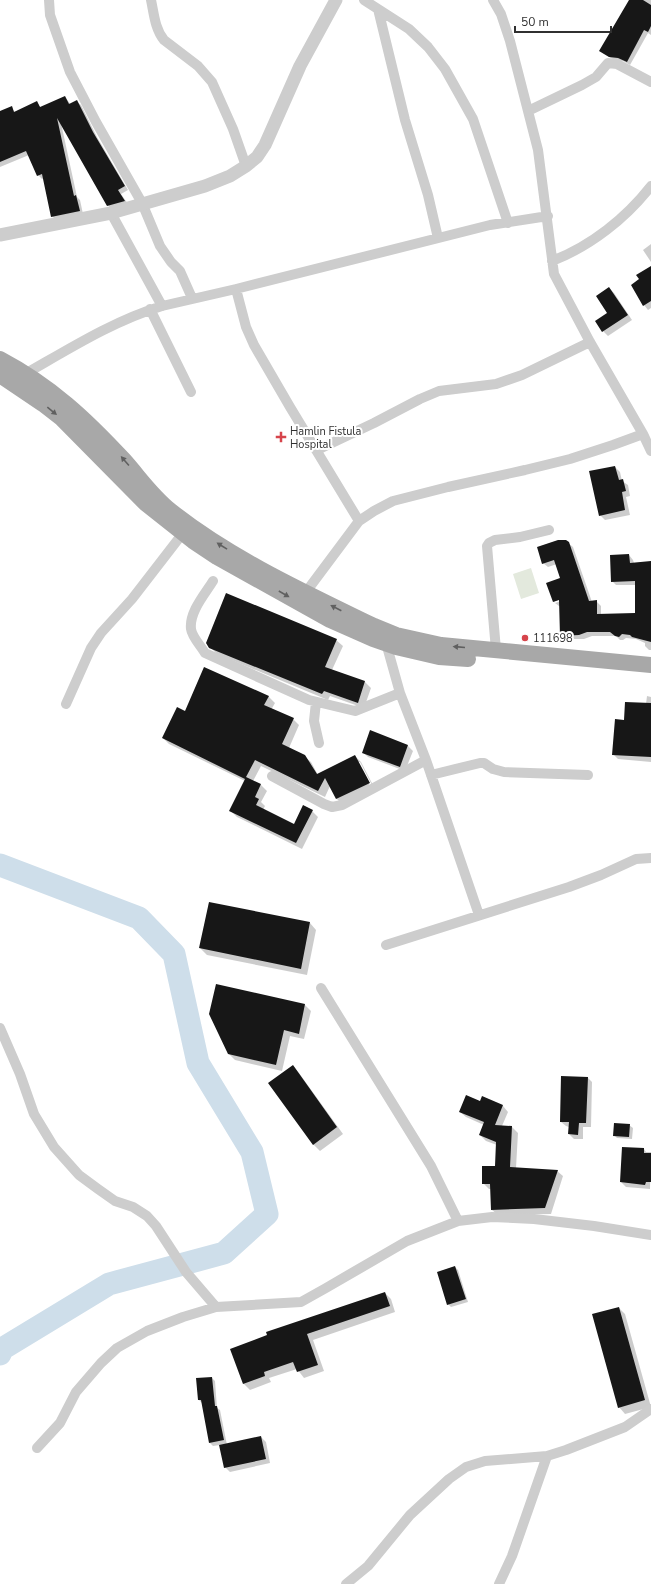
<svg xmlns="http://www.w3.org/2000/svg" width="651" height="1584" viewBox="0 0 651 1584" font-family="'Nunito Sans',sans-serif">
<rect width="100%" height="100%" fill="#fff"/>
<path fill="#e3e9dd" d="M 531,568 L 539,593 L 521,599 L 513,574 Z"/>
<path fill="#0003" fill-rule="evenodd" d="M 630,0 L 651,0 L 651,35 L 648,33 L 630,65 L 623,61 L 614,60 L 600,51 Z
M 65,97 L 71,105 L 77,102 L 81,105 L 97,137 L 128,190 L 121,194 L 128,204 L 111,209 L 108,205 L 61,123 L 77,197 L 80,200 L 83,214 L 56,220 L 52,216 L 44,178 L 42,179 L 38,175 L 29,155 L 0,167 L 0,112 L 11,108 L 15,112 L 37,103 L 41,108 Z
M 651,244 L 651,262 L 643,250 Z
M 651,267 L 651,308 L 648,310 L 644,305 L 640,280 Z
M 609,288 L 614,293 L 632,320 L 608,336 L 603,331 L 609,314 Z
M 615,467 L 620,472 L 622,481 L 628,485 L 630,496 L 626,497 L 630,515 L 605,520 L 600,515 Z
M 568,543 L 573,547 L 592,602 L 597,602 L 601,606 L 601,615 L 636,614 L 636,585 L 616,585 L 612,581 L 629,555 L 633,560 L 634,563 L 651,562 L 651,650 L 649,650 L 645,646 L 645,643 L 636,639 L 626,638 L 623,640 L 620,640 L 616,636 L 592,636 L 584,639 L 565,639 L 561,635 L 560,606 L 559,606 L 555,603 L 564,600 L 564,598 L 555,601 L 555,603 L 548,583 L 562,578 L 557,564 L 548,567 L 543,563 Z
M 336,640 L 343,646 L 332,670 L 365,682 L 371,688 L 364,708 L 330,696 L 328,700 L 217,654 L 210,647 Z
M 268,696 L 275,703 L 271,710 L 293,719 L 299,725 L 289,748 L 304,756 L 311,762 L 318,775 L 355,756 L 361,762 L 375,789 L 343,805 L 337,799 L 330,786 L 325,797 L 261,766 L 253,781 L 261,785 L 267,791 L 261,802 L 265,806 L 263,810 L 294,825 L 312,811 L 318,817 L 302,849 L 237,817 L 230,810 L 245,781 L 169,744 L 163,738 L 185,712 ZM 357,762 L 360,762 L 373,787 L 371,788 Z
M 647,696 L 651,697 L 651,762 L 618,759 L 613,754 L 625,721 L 646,704 Z
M 408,746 L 413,751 L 405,771 L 368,757 L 363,752 Z
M 209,903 L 310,923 L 316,930 L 307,975 L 207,955 L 200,948 Z
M 216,986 L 305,1005 L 311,1011 L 304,1039 L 290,1036 L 282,1071 L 235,1060 L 229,1054 Z
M 293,1066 L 299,1073 L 343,1134 L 320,1151 L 313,1144 Z
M 588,1078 L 592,1082 L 591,1127 L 583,1127 L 583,1139 L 574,1139 L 569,1134 L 569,1127 L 566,1126 L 561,1122 Z
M 481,1102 L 503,1106 L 508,1112 L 502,1126 L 512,1127 L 518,1133 L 516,1168 L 557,1171 L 563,1176 L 551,1214 L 498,1215 L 492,1210 L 491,1189 L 489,1189 L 483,1183 L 496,1167 L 497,1145 L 486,1141 L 480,1135 L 484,1125 L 466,1117 L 460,1112 Z
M 629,1125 L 633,1128 L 632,1139 L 617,1138 L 614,1135 Z
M 644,1149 L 646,1152 L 651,1152 L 650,1189 L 626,1187 L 621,1182 Z
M 455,1267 L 458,1270 L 468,1302 L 451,1307 L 448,1304 Z
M 385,1293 L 391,1299 L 395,1312 L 313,1340 L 324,1371 L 304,1378 L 297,1369 L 269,1378 L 271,1382 L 250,1390 L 244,1384 L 231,1350 Z
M 619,1308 L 625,1314 L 651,1407 L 625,1414 L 619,1407 Z
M 212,1378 L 215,1381 L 217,1408 L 220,1410 L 227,1445 L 261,1437 L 266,1442 L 270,1463 L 230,1472 L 225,1467 L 220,1445 L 213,1446 L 210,1443 L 202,1403 L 199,1400 Z"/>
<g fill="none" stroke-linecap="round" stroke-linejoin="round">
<path stroke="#cedeea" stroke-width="23" d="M 0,865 L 139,918 L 174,954 L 198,1063 L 252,1152 L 267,1214 L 224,1253 L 109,1284 L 2,1349 L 0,1354"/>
</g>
<path fill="#171717" d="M 629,0 L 643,0 L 651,5 L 651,26 L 648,32 L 644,30 L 627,62 L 618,58 L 609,57 L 599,51 Z
M 65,96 L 69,104 L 77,100 L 93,132 L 125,186 L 118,190 L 125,201 L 107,206 L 57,118 L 74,196 L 76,195 L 80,211 L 51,217 L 42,174 L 37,176 L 26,151 L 0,162 L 0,111 L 12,106 L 14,112 L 37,101 L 40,107 Z
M 651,266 L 651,301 L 643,306 L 631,285 L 639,279 L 636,275 Z
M 609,287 L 628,315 L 602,332 L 595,321 L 607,313 L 596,296 Z
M 615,466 L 619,480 L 623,479 L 626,491 L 622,492 L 625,510 L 599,516 L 589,471 Z
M 558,540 L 566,540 L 569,542 L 589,601 L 597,600 L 597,614 L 635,613 L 635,581 L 611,582 L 610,555 L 629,554 L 630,563 L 651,561 L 651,642 L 632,637 L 630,635 L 622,634 L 619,637 L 615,636 L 610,632 L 587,632 L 579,635 L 560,636 L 559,600 L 553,602 L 546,583 L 560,578 L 554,560 L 542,564 L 537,547 Z
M 226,593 L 337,639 L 325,667 L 365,681 L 358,703 L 324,691 L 322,694 L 209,648 L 206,643 Z
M 204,667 L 269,696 L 264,705 L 294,718 L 282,744 L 305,755 L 317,774 L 355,755 L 370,783 L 336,799 L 325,778 L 318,791 L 255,760 L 246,777 L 261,784 L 255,797 L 259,799 L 256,805 L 294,824 L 303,805 L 313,810 L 296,843 L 229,811 L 245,779 L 162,738 L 177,707 L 185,711 Z
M 625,702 L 651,703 L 651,757 L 612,755 L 615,719 L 624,720 Z
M 370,730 L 408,745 L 400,767 L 362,753 Z
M 209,902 L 310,922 L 301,969 L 199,948 Z
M 216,984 L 305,1004 L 299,1034 L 284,1030 L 276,1065 L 228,1054 L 209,1014 Z
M 293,1065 L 337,1127 L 313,1145 L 268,1083 Z
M 561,1076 L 588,1077 L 586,1123 L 579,1123 L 578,1135 L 568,1134 L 569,1122 L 560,1122 Z
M 466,1095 L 480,1101 L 482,1096 L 503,1105 L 495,1125 L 512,1126 L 510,1167 L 558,1170 L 545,1208 L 491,1210 L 490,1184 L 482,1184 L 482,1166 L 495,1166 L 496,1142 L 479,1135 L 484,1122 L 459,1112 Z
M 614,1123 L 630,1124 L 629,1137 L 613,1136 Z
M 622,1147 L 644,1148 L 644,1153 L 651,1153 L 651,1182 L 646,1182 L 645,1185 L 620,1182 Z
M 455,1266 L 466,1299 L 447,1305 L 437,1272 Z
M 385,1292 L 390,1306 L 307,1334 L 318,1365 L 297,1372 L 293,1362 L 264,1372 L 265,1376 L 243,1384 L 230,1349 L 267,1335 L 266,1332 Z
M 619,1307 L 645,1400 L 618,1408 L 592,1314 Z
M 212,1377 L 215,1406 L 217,1406 L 224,1440 L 209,1443 L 201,1400 L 198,1400 L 196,1378 Z
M 261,1436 L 266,1459 L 224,1468 L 219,1445 Z"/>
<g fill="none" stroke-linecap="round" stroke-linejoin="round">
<path stroke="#cdcdcd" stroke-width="10" d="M 49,0 L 50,15 L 70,72 L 96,122 L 142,203 L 160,246 L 171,262 L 180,271 L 192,298
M 151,0 C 154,14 155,29 164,40 L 198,66 L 212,82 L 233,129 L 246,166
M 364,0 L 409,29 L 428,47 L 445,69 L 473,119 L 508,223
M 493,0 L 501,14 L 510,41 L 538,150 L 554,274 L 590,342 L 643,434 L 651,451
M 378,9 L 405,120 L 428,195 L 438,238
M 528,111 L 582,85 L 596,77 L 608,63 L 617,64 L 651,82
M 111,213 L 162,306
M 552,261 C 591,246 626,218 651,186
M 236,289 L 246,327 L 254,345 L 290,407 L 359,521
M 150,309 L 191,392
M 24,378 L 25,374 C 69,349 113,321 162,306 L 236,289 L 490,225 L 548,216
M 317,450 L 374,423 L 420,399 L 439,391 L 496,384 L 522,375 L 590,342
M 213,581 C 205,594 189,612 191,629 C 192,637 201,646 205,653 L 309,700 L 355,711 L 400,693
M 306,592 L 359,521 L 374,511 L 393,501 L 448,487 L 525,470 L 570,459 L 613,445 L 643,434
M 386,643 L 400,693 L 426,760 L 479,915
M 496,650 L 487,546 L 489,543 L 495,540 L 520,537 L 549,530
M 316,702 L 314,721 L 319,743
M 66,704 L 91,648 L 101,633 L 132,599 L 183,533
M 431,775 L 480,763 L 484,763 L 493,769 L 504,772 L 588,775
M 272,776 L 324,804 L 332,807 L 342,805 L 426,760
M 386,945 L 569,887 L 601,875 L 636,859 L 651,858
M 321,988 L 431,1166 L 458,1221
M 0,1028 L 20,1074 L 34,1114 L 54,1147 L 79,1175 L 98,1189 L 115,1201 L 133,1207 L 147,1216 L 156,1226 L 186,1272 L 216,1307
M 37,1448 L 60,1423 L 76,1392 L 101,1363 L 117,1348 L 147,1331 L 183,1317 L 216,1307 L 301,1302 L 326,1288 L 407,1241 L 458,1221 L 492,1217 L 534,1219 L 594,1226 L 651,1235
M 346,1584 L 368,1566 L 410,1515 L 449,1479 L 466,1467 L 485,1461 L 547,1456 L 566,1450 L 625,1427 L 651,1409
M 499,1584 L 512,1556 L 547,1456"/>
<path stroke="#cdcdcd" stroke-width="13" d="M 0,235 L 111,213 L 205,186 L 230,176 L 246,166 L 257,157 L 265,145 L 300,66 L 336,0"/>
<path stroke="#a8a8a8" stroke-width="16" d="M 0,359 C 51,386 86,419 124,460 C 140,478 152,496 171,511 C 230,558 306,593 374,626 L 396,635 L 441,645 L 651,665
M 0,375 L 43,404 L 61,418 L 145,503 L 193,541 L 217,557 L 330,620 L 373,639 L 396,647 L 439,657 L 468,659"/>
</g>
<defs><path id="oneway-solid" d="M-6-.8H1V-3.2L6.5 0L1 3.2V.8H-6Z"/></defs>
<g fill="#606060">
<use href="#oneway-solid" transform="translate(52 411) rotate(39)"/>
<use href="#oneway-solid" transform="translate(125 461) rotate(-131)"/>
<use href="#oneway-solid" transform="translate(222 546) rotate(-148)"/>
<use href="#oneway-solid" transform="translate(284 594) rotate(30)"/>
<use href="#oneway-solid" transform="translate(336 608) rotate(-153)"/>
<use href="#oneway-solid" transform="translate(459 647) rotate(-175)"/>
</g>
<g fill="#d6444b" stroke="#fff" stroke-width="1.5">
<path d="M279 431h4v4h4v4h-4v4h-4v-4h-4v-4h4z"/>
<circle cx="525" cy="638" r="4"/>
</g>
<g text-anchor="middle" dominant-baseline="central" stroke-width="4" stroke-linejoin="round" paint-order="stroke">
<g font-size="11" fill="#303030" stroke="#fff" text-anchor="start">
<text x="290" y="431">Hamlin Fistula<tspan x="290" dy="13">Hospital</tspan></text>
<text x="533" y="638">111698</text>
</g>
</g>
<path d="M515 26v6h96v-6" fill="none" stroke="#303030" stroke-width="2"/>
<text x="521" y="26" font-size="12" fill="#303030" stroke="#ffffff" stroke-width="3" paint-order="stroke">50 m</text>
</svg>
